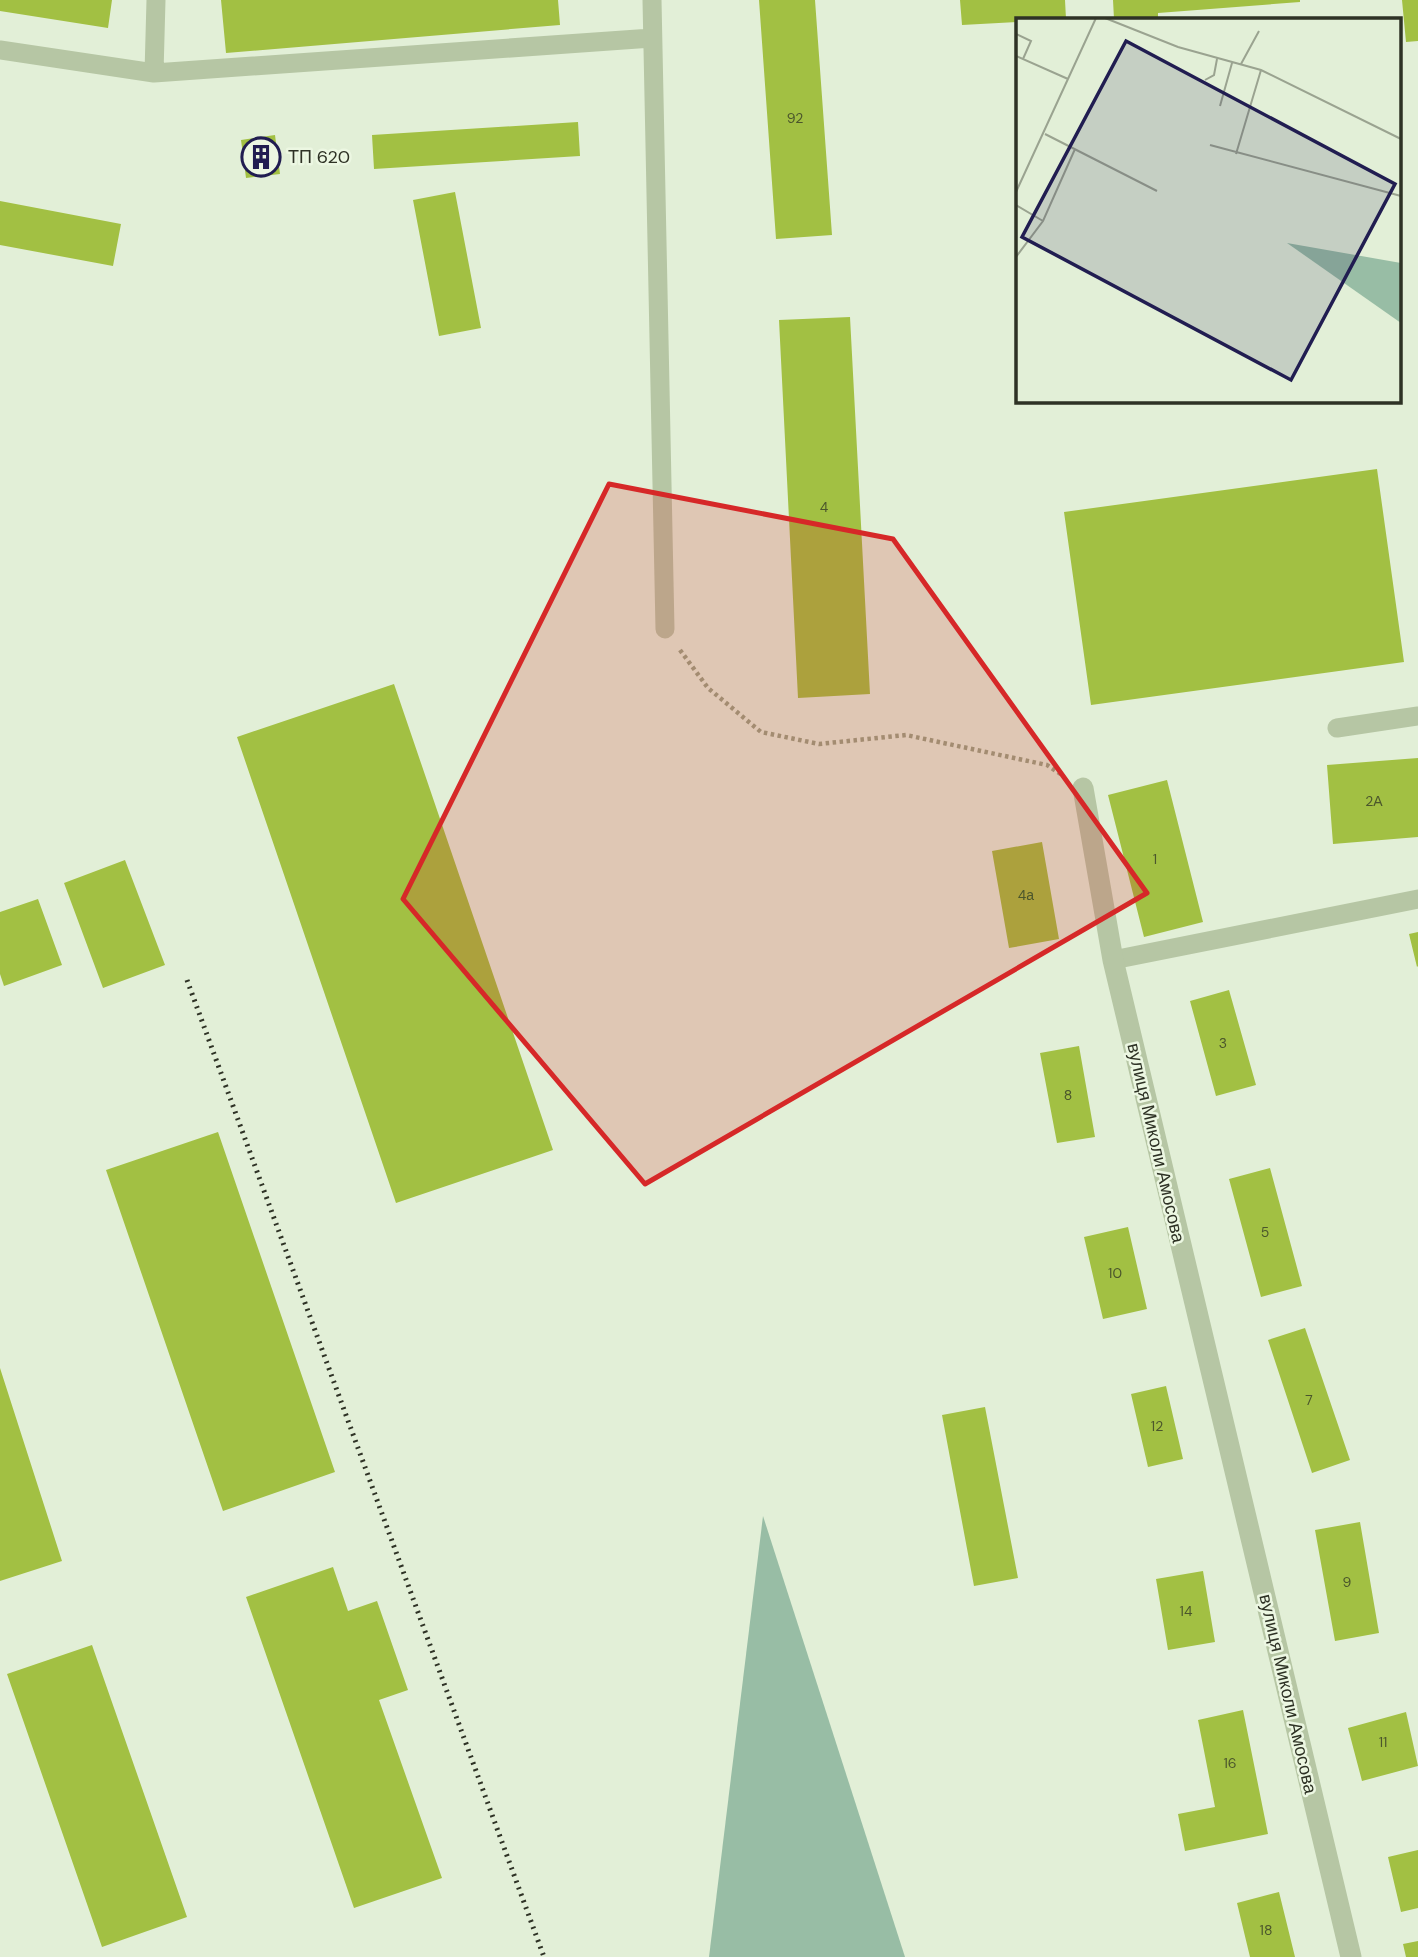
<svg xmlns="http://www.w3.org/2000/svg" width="1418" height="1957" viewBox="0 0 1418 1957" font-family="'DM Sans',sans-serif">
<rect width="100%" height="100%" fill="#e2efd7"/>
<path fill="#98bda5" d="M 763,1516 L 905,1957 L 709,1957 Z"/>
<path fill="#a2c043" d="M 0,0 L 112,0 L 108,28 L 0,11 Z
M 221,0 L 558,0 L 560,25 L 226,53 Z
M 759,0 L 815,0 L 832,235 L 776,239 Z
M 960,0 L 1065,0 L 1066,19 L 1017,19 L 1017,22 L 962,25 Z
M 1113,0 L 1300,0 L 1300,2 L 1158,13 L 1158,19 L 1114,19 Z
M 1402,0 L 1418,0 L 1418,41 L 1406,42 Z
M 578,122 L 580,156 L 374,169 L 372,135 Z
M 275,135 L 280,174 L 246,178 L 241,140 Z
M 455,192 L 481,328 L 439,336 L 413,200 Z
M 0,201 L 121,224 L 113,266 L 0,245 Z
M 850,317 L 870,694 L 798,698 L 779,320 Z
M 1377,469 L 1404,662 L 1091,705 L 1064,512 Z
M 394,684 L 553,1150 L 396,1203 L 237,737 Z
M 1418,758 L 1418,837 L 1333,844 L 1327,765 Z
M 1167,780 L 1203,922 L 1144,937 L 1108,795 Z
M 1042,842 L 1059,939 L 1009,948 L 992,851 Z
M 125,860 L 165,965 L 103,988 L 64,883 Z
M 38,899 L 62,965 L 4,986 L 0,974 L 0,912 Z
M 1418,932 L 1418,966 L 1417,967 L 1409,934 Z
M 1229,990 L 1256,1085 L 1216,1096 L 1190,1001 Z
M 1079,1046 L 1095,1137 L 1057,1143 L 1040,1053 Z
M 218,1132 L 335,1472 L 223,1511 L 106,1170 Z
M 1270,1168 L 1302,1286 L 1261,1297 L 1229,1179 Z
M 1128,1227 L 1147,1309 L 1103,1319 L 1084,1237 Z
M 1305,1328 L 1350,1460 L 1312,1473 L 1268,1340 Z
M 0,1368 L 62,1561 L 0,1581 Z
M 1166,1386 L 1183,1459 L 1148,1467 L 1131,1394 Z
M 985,1407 L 1018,1578 L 974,1586 L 942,1415 Z
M 1360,1522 L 1379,1633 L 1335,1641 L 1315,1530 Z
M 333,1567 L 348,1611 L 377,1601 L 408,1690 L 379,1700 L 442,1878 L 354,1908 L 246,1597 Z
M 1203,1571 L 1215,1642 L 1168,1650 L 1156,1579 Z
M 92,1645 L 187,1917 L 102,1947 L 7,1674 Z
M 1243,1710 L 1268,1834 L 1185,1851 L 1178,1814 L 1215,1807 L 1198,1720 Z
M 1406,1712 L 1418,1766 L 1362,1781 L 1348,1728 Z
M 1418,1850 L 1418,1908 L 1401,1912 L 1388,1857 Z
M 1279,1892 L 1295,1957 L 1250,1957 L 1237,1903 Z
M 1418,1941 L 1418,1957 L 1406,1957 L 1403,1944 Z"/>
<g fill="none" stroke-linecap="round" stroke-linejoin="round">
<path stroke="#96a584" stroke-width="4.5" stroke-dasharray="3.5 3.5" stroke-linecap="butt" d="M 680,650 L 708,688 L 761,732 L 819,744 L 906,735 L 1047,765 L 1062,775"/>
<path stroke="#b6c6a4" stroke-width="19" d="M 652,0 L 665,629
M 0,50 L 154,73 L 652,38
M 154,73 L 156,0
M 1337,728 L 1418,716
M 1113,960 L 1418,899"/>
<path stroke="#b6c6a4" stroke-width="21" d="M 1083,788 L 1113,960 L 1351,1957"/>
<path stroke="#2e3225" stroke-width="5" stroke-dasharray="2 5" stroke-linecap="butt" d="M 187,980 L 544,1957"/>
</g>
<path fill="#d62828" fill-opacity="0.2" stroke="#d62828" stroke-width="5" stroke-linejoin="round" d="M 609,484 L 893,539 L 1147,893 L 645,1184 L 403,899 Z"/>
<defs>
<g id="building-ring" transform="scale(2.0125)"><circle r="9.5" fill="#ecf7e2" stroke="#211d51" stroke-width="1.5"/><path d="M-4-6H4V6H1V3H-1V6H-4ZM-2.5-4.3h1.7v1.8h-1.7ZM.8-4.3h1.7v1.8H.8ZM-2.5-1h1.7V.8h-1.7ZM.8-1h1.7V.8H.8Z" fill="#211d51"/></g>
</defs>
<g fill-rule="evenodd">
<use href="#building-ring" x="261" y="157"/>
</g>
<g text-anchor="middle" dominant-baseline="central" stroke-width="5" stroke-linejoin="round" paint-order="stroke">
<g font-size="14" fill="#4b562c">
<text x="795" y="118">92</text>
<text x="824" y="507">4</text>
<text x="1374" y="801">2А</text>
<text x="1155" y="859">1</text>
<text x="1026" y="895">4а</text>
<text x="1223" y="1043">3</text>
<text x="1068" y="1095">8</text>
<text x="1265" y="1232">5</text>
<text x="1115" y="1273">10</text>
<text x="1309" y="1400">7</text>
<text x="1157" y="1426">12</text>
<text x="1347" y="1582">9</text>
<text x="1186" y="1611">14</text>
<text x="1383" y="1742">11</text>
<text x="1230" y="1763">16</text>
<text x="1266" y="1930">18</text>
</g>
<g font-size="18" fill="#2e3225" stroke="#ecf7e2" text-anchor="start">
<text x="288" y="157">ТП 620</text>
</g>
<g font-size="18" fill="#2e3225" stroke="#ecf7e2">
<text transform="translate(1156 1143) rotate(77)">вулиця Миколи Амосова</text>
<text transform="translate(1288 1694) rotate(77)">вулиця Миколи Амосова</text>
</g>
</g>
<g transform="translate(1016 18)">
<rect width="385" height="385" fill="#e2efd7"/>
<path d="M 271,225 L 385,245 L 385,305 Z" fill="#98bda5"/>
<path fill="none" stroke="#9aa390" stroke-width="2" d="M 89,0 L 162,29 L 245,52 L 385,121M 0,16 L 15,23 L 7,41M 0,38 L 52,61M 225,46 L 243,13M 189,62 L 198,57 L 201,41M 204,88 L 216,45M 29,116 L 141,173M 194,127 L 385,178M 220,136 L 245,52M 0,174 L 80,0M 0,187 L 27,203M 0,239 L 27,203 L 59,131"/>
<path fill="#211d51" fill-opacity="0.15" stroke="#211d51" stroke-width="3.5" d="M 110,23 L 379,166 L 275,362 L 6,219 Z"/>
<rect width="385" height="385" fill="none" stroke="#2e3225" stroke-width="3.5"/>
</g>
</svg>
